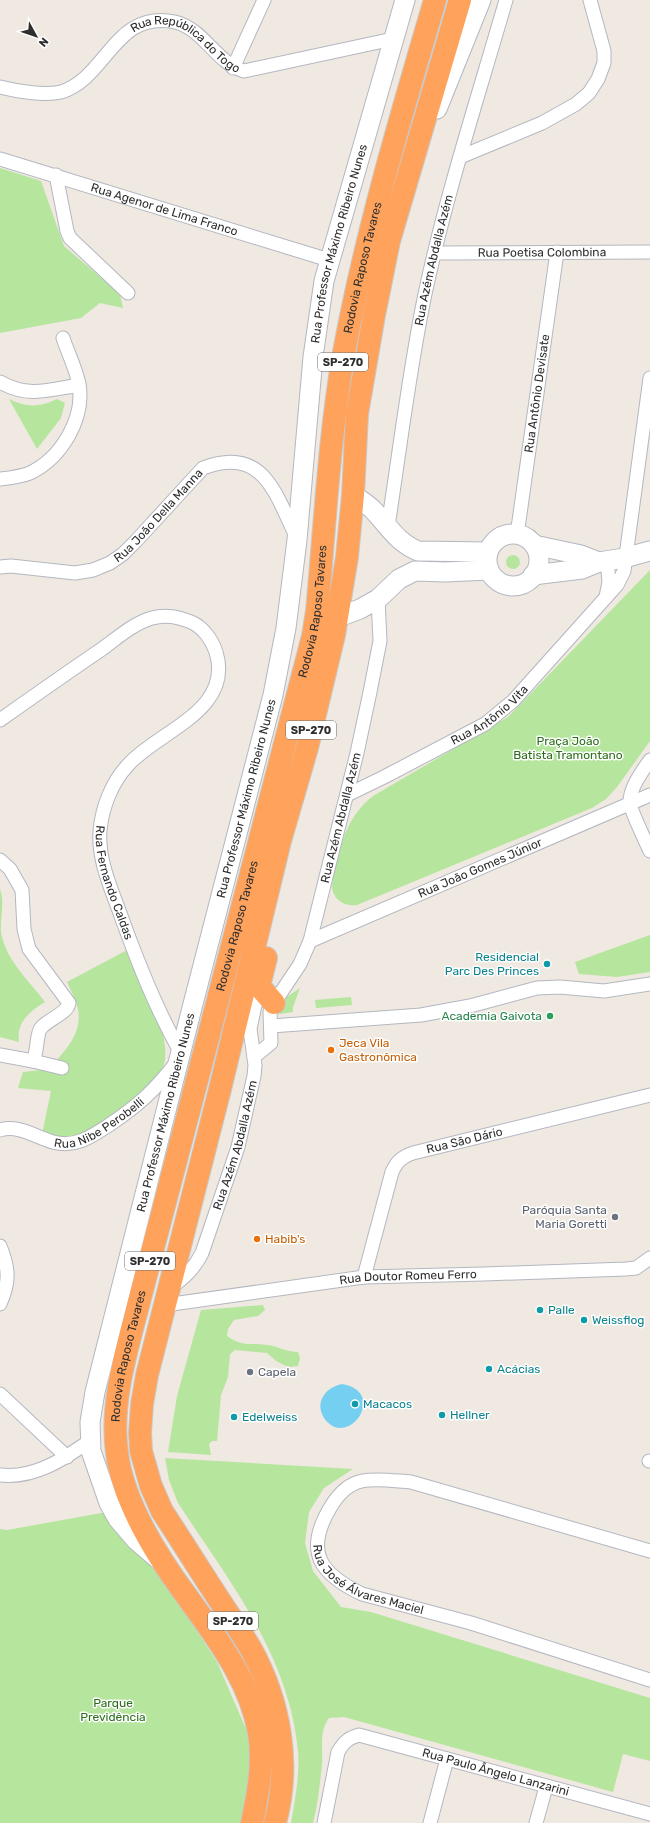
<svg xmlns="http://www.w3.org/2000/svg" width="650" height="1823" viewBox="0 0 650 1823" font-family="Rubik,sans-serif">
<rect width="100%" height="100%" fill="#efe9e1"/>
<path fill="#b6e59e" d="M 0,168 L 41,181 L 64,246 L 120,294 L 123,308 L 100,303 L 81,318 L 0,333 Z
M 9,399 C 26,408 41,407 57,399 L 65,403 L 61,418 L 37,449 Z
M506 562a7 7 0 1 1 14 0a7 7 0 1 1-14 0Z
M 650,570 L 650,741 L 617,787 L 606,799 L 592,808 L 357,905 C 344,907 332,899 332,885 C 337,853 346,816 373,796 L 508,717 Z
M 0,889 C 5,902 0,917 1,932 C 6,961 28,979 45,1002 C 30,1011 16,1022 19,1042 L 0,1037 Z
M 650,935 L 650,972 L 617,977 L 579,974 L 575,962 Z
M 129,949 C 142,976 176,1042 162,1070 C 154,1087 132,1099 118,1111 C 109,1118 86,1140 76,1140 C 65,1140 53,1136 42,1134 L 51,1091 L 18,1088 L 23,1072 L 49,1069 C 64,1052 83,1034 78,1009 C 76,1000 71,991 67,982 Z
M 300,988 L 293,1007 L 293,1012 L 280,1014 L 277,1010 L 281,1001 Z
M 351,997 L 352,1005 L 316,1008 L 315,1000 Z
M 263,1305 L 265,1310 L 258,1316 L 234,1320 L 228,1329 L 227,1336 C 245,1348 248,1342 267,1345 C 278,1346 286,1352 298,1352 L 300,1358 L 298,1366 L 288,1367 L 276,1361 L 267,1353 L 235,1350 L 230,1354 L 228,1377 L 221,1395 L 217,1441 L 212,1441 L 209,1444 L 211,1455 L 168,1452 L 177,1396 L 201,1310 Z
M 165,1458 L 353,1469 L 324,1488 L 309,1512 L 305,1543 L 313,1571 L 341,1607 L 371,1612 L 650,1698 L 650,1761 L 623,1754 L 613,1792 L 344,1717 L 329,1718 C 319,1731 323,1748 322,1764 C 320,1783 318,1804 313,1823 L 291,1823 C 295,1800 300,1775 298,1751 C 289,1655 229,1581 178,1503 L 169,1480 Z
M 107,1512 L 135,1548 L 166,1583 L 217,1662 L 253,1745 L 244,1823 L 0,1823 L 0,1529 L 7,1530 Z"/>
<path fill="#75cff0" d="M 342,1384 C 389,1392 347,1451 324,1418 C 314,1402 326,1387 342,1384 Z"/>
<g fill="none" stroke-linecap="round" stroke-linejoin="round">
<g stroke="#b4b7c1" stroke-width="15">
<g id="minor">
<path d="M 233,68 L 264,0"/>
<path id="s1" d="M 0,87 C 16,91 44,96 61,92 C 107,78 115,9 175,22 C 204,29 216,63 244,71 L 393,39"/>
<path d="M 460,157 L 542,123 L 576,104 L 589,93 L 598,79 L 604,63 L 604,51 L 590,0"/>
<path id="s2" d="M 0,159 L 329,260"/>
<path d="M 56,175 L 67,231 L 70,238 L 128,293"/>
<path id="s3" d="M 435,253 L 650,252"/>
<path d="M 0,382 C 28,398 49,390 79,385"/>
<path d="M 0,479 C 10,478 20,477 30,473 C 61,458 85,419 79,384 C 76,369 68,353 63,338"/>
<path id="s4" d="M 388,526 C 400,449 409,371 425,294 C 446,195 478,97 506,0"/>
<path id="s5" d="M 517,535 L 557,252"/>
<path id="s6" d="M 0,567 L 11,566 L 75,573 L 93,570 L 110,563 L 123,554 L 136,541 L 203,468 C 264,445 275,494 297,538"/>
<path d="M 606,597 L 609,582 L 607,561"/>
<path id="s7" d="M 0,720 C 34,696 68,672 102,649 C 117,638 134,623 152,618 C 166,614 178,617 191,622 C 203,627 212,640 216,652 C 234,711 158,731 128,765 C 112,782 102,807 100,831 C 98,861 111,888 121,916 C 138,963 156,1009 181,1053"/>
<path d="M 650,760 C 642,772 630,787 630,802 C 630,810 646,842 650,851"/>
<path id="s8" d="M 347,795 L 384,777 L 485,724 L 513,701 L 617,585 L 624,571 L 650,378"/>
<path d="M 0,860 L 10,869 L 22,890 L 24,929 L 29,949 L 69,1003 C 67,1014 48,1019 41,1028 C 36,1034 38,1051 33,1061 L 0,1055"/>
<path id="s9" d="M 310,941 L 650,795"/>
<path d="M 271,1026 L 421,1015 L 470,1006 L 537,988 L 560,987 L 604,991 L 650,984"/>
<path id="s10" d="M 254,1057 L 271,1043 L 270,1012 L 272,1006 L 300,964 L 310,941 L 357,753 L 370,692 L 380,641 L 378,599"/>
<path d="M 33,1061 L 62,1068"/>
<path id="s11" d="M 0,1130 C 17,1124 36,1137 53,1142 C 75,1148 91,1137 109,1125 C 139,1105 154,1091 176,1063"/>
<path d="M 0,1246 C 9,1268 10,1282 0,1304"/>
<path id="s12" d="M 364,1277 L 392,1172 C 397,1161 402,1157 413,1153 L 650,1095"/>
<path id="s13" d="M 170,1288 C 184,1278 194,1269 202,1253 L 238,1147 L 254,1076 L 255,1065 L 250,1029 L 259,986"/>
<path id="s14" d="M 165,1305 L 364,1277 L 484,1274 L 626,1269 L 636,1268 L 650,1258"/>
<path d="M 0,1394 L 67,1457"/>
<path d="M 649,1461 L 650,1461"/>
<path d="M 0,1475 C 34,1479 64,1459 91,1440"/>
<path id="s15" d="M 650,1551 L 411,1482 C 395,1481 377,1478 362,1481 C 347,1484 337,1496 330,1508 C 304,1552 320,1574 362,1594 L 471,1623 L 650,1680"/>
<path id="s16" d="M 324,1823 L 338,1752 C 344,1742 348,1738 359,1735 L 650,1814"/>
<path d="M 430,1823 L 447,1759"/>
<path d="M 536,1823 L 546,1787"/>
</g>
</g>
<g stroke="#b4b7c1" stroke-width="21">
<g id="secondary">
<path d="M 437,109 L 481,0"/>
<path d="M 353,495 C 361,500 369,505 375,512 C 389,527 398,543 418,551 L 488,552"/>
<circle cx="513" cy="560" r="26"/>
<path d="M 534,545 L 581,555 L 599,562"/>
<path d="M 533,575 L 582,569 L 599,562 L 624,558 L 650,551"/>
<path d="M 336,618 L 360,609 L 378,599 L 399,579 L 415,571 L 445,572 L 489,570"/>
<path id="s17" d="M 158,1559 L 136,1540 L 118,1519 L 109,1503 L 91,1451 L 90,1422 L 95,1392 L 193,1004 L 273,695 L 286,628 L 297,540 L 313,357 L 324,281 L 405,0"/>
</g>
</g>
<g stroke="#c9c9c9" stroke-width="24">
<g id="motorway">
<path d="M 266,958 L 259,986 L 274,1003"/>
<path id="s18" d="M 252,1823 C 258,1794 264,1763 259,1733 C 250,1681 218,1640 188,1598 C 159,1559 123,1502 117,1453 C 110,1402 127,1350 139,1302 L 313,636 L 317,611 C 325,525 329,438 344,352 C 366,233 401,116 435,0"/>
<path d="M 275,1823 C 291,1764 280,1702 251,1649 C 241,1632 229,1615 218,1598 C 199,1569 181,1540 162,1511 L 151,1486 L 141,1451 L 140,1433 L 142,1404 L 147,1375 L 220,1089 L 280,841 L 307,748 L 334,635 L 347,557 L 353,495 L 357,414 L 374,315 L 389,241 L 460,0"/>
</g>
</g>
<use href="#minor" stroke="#fff" stroke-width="13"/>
<use href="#secondary" stroke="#fff" stroke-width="19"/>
<use href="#motorway" stroke="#ffa35c" stroke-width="22"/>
</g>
<g fill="#0f9aa8" stroke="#fff" stroke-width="1.5">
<circle cx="547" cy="964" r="4"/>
<circle cx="540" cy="1310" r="4"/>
<circle cx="584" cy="1320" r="4"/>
<circle cx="489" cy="1369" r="4"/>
<circle cx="355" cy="1404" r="4"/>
<circle cx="442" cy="1415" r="4"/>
<circle cx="234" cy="1417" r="4"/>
</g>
<circle fill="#2e9e5b" stroke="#fff" stroke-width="1.5" cx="550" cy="1016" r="4"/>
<g fill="#e8710a" stroke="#fff" stroke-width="1.5">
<circle cx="331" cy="1050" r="4"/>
<circle cx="257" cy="1239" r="4"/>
</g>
<g fill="#6b7280" stroke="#fff" stroke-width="1.5">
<circle cx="615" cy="1217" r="4"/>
<circle cx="250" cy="1372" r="4"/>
</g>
<g text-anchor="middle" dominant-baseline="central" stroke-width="3" stroke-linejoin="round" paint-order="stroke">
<g fill="#fff" stroke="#6d6d6d" stroke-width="1">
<rect x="318" y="353" width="50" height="18" rx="3"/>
<rect x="286" y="721" width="50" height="18" rx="3"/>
<rect x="125" y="1252" width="50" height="18" rx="3"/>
<rect x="208" y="1612" width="50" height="18" rx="3"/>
</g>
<g font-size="11" font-weight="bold" fill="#2e2e2e">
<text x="343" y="362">SP-270</text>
<text x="311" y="730">SP-270</text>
<text x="150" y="1261">SP-270</text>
<text x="233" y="1621">SP-270</text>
</g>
<g font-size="12" fill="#2e2e2e" stroke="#fff">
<text stroke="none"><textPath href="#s1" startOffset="220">Rua República do Togo</textPath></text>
<text stroke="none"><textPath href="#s2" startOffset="172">Rua Agenor de Lima Franco</textPath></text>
<text stroke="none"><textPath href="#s17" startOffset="1366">Rua Professor Máximo Ribeiro Nunes</textPath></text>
<text stroke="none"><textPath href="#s3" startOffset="107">Rua Poetisa Colombina</textPath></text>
<text stroke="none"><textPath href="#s4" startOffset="270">Rua Azém Abdalla Azém</textPath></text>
<text stroke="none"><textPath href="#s18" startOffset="1622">Rodovia Raposo Tavares</textPath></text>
<text stroke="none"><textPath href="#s5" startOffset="143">Rua Antônio Devisate</textPath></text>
<text stroke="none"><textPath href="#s6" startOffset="180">Rua João Della Manna</textPath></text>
<text stroke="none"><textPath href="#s18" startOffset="1274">Rodovia Raposo Tavares</textPath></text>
<text stroke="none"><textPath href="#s8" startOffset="164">Rua Antônio Vita</textPath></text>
<text stroke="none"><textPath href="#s17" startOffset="802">Rua Professor Máximo Ribeiro Nunes</textPath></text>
<text stroke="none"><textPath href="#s10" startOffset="262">Rua Azém Abdalla Azém</textPath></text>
<text stroke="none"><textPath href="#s9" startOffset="185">Rua João Gomes Júnior</textPath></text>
<text stroke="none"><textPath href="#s7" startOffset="544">Rua Fernando Caldas</textPath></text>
<text stroke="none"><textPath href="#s18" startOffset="950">Rodovia Raposo Tavares</textPath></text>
<text stroke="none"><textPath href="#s17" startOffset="478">Rua Professor Máximo Ribeiro Nunes</textPath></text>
<text stroke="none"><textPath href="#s11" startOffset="107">Rua Nibe Perobelli</textPath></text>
<text stroke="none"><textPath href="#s12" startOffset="191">Rua São Dário</textPath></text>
<text stroke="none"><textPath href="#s13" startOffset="161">Rua Azém Abdalla Azém</textPath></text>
<text stroke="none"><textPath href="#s14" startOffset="245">Rua Doutor Romeu Ferro</textPath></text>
<text stroke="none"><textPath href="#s18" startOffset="506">Rodovia Raposo Tavares</textPath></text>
<text stroke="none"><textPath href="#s15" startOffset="447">Rua José Álvares Maciel</textPath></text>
<text stroke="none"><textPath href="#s16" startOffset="242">Rua Paulo Ângelo Lanzarini</textPath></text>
</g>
<g font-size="12" fill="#2c6e1b" stroke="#fff">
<text x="568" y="741">Praça João<tspan x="568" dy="14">Batista Tramontano</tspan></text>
<text x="113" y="1703">Parque<tspan x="113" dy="14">Previdência</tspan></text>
</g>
<g font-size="12" fill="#0d838f" stroke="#fff" text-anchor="start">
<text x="539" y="957" text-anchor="end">Residencial<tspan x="539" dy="14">Parc Des Princes</tspan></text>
<text x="548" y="1310">Palle</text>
<text x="592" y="1320">Weissflog</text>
<text x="497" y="1369">Acácias</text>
<text x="363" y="1404">Macacos</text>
<text x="450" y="1415">Hellner</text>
<text x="242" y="1417">Edelweiss</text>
</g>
<g font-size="12" fill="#27864d" stroke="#fff" text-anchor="end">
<text x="542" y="1016">Academia Gaivota</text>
</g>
<g font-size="12" fill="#c56008" stroke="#fff" text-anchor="start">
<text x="339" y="1043">Jeca Vila<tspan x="339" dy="14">Gastronômica</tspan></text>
<text x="265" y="1239">Habib's</text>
</g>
<g font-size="12" fill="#5b616d" stroke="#fff" text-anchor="end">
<text x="607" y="1210">Paróquia Santa<tspan x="607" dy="14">Maria Goretti</tspan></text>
<text x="258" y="1372" text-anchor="start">Capela</text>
</g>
</g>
<g transform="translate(36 36) rotate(130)" stroke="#ffffff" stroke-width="3" paint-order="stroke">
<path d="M0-3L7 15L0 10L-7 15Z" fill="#2e2e2e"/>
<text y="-6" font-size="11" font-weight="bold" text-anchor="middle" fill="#2e2e2e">N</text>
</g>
</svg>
